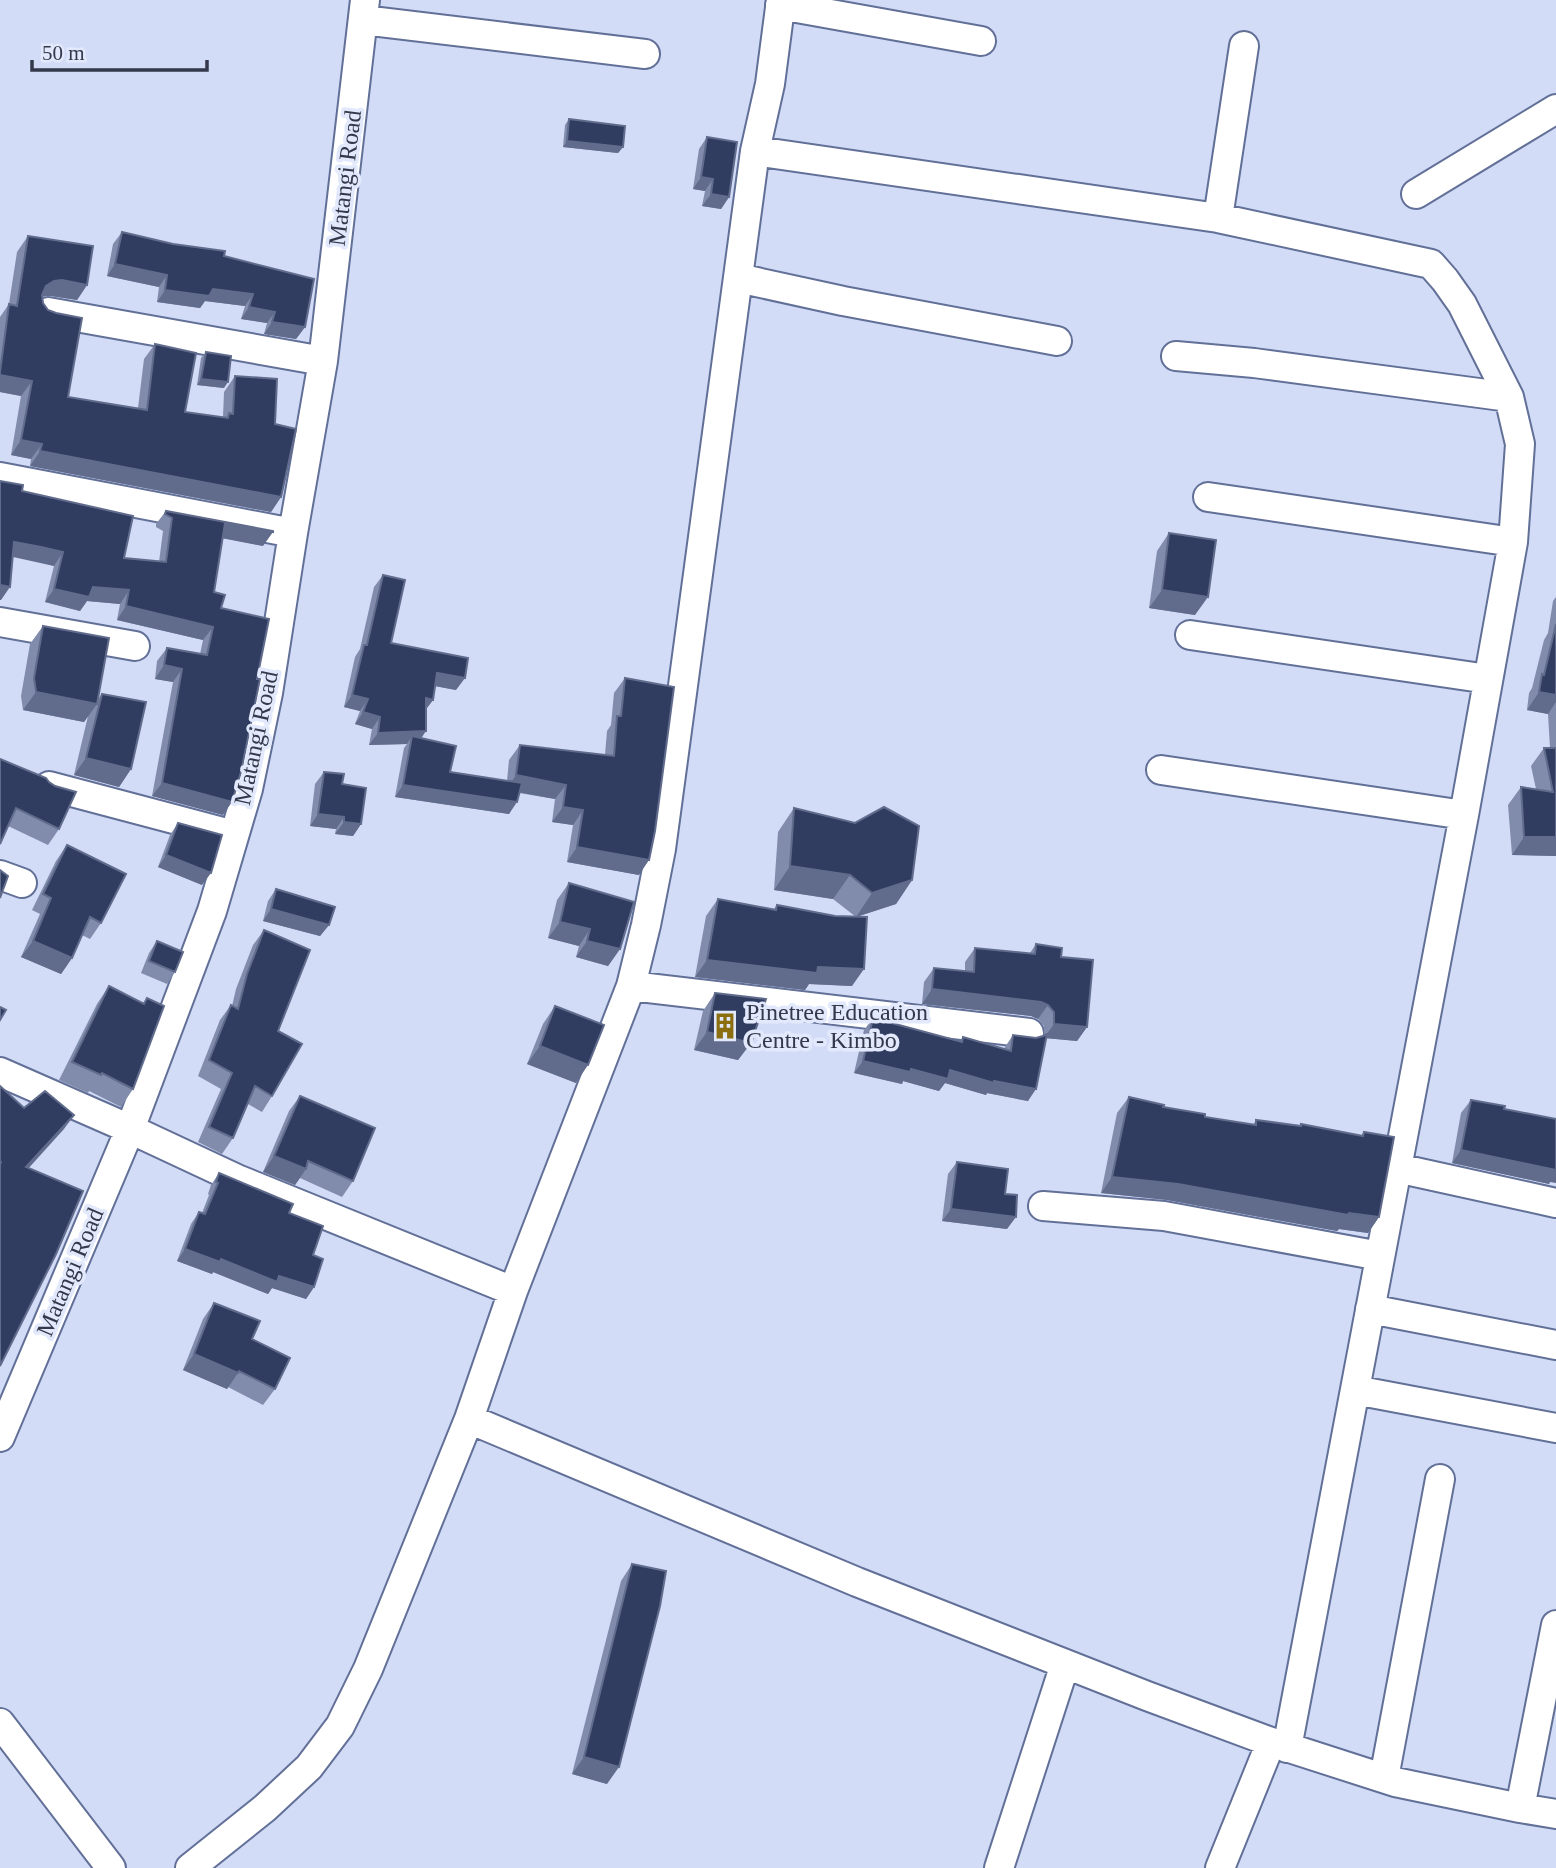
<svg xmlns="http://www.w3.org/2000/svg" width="1556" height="1868" viewBox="0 0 1556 1868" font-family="'Times New Roman',serif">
<rect width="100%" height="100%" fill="#d2dcf7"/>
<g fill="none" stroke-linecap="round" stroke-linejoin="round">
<g stroke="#627098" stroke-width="32">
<path id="minor" d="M 780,5 L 981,41
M 363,20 L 645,54
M 755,151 L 1218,218 L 1431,264 L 1445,280 L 1462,304 L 1509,397 L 1520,444 L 1513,542 L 1464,815 L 1287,1748
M 1416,194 L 1556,109
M 1218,218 L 1244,46
M 738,278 L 843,301 L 1057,341
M 48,312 L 323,361
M 1176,356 L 1254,363 L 1509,397
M 0,477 L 293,533
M 1208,497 L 1513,542
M 0,622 L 135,646
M 1190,635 L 1488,679
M 1161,770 L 1464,815
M 49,786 L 234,835
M 0,875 L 22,883
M 631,986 L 1029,1033
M 0,1072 L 130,1129 L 237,1179 L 513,1291
M 1397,1168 L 1556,1203
M 1043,1206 L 1164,1216 L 1380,1256
M 1370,1309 L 1556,1345
M 1355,1390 L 1556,1428
M 469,1419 L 857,1582 L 1147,1696 L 1271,1742 L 1395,1782 L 1520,1808 L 1556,1814
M 0,1437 L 130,1129 L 212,911 L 248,789 L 268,693 L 293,533 L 323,361 L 365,0
M 0,1723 L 111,1868
M 1384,1778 L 1440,1479
M 1520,1808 L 1556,1625
M 190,1868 L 265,1808 L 309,1767 L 340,1726 L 368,1669 L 469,1419 L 513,1291 L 631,986 L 646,925 L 661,849 L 755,151 L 770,84 L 781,0
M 999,1868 L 1065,1664
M 1220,1868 L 1271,1742"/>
</g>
<use href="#minor" stroke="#fff" stroke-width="28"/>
</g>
<path fill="#818cac" d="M 569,119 L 623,147 L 618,153 L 563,147 L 565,125 Z
M 707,137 L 729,197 L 721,209 L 702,206 L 705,191 L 693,189 L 699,149 Z
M 122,232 L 224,256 L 305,327 L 296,339 L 264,334 L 267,323 L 241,319 L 245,306 L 205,301 L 200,308 L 157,302 L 159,287 L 107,276 L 113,244 Z
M 28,236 L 87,285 L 77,300 L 51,296 L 42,297 L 68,397 L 138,408 L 144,359 L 155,344 L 185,412 L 223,417 L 224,392 L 235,376 L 275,424 L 281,497 L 271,512 L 30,466 L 31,459 L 11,455 L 21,396 L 0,392 L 0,317 L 9,304 L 17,252 Z
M 206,352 L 224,388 L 197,385 L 201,358 Z
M 22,491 L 124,558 L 159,562 L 163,531 L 156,527 L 156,524 L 166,511 L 263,546 L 223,538 L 214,592 L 221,608 L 223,815 L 152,796 L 173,682 L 155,679 L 157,661 L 167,648 L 200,654 L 203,640 L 117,620 L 120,604 L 87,601 L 80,611 L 45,602 L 54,566 L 32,560 L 13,556 L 1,600 Z
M 1169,533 L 1195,615 L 1149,608 L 1157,551 Z
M 383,575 L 391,643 L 456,690 L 435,686 L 433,700 L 426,709 L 421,738 L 450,772 L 507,781 L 509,760 L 520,745 L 605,755 L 607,731 L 611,725 L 614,693 L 625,678 L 639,875 L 567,862 L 573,825 L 552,822 L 555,799 L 519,793 L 509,814 L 395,797 L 404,748 L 407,744 L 369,745 L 372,729 L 355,724 L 360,711 L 344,707 L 355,657 L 360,649 L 374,587 Z
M 1556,597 L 1556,856 L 1512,855 L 1508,805 L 1521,787 L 1536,789 L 1531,766 L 1544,748 L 1550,748 L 1548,714 L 1527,710 L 1529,693 L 1532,688 L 1544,640 L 1548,633 L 1553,601 Z
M 43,626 L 97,700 L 102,694 L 131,769 L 119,787 L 74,775 L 88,716 L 84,722 L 23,710 L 21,696 L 30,644 Z
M 0,759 L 59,829 L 48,845 L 8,826 Z
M 324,772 L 342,784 L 361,824 L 353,836 L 335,834 L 336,829 L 310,826 L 315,784 Z
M 794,808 L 912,880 L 896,904 L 856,917 L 852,986 L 809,984 L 805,990 L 695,977 L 706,916 L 718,899 L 774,909 L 777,905 L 835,916 L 856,917 L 833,899 L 774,890 L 778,832 Z
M 178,823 L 202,885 L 158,867 L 170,835 Z
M 67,845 L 101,923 L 90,939 L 82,935 L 72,958 L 61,974 L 21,957 L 40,914 L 32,910 L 56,861 Z
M 569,883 L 620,949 L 608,966 L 576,957 L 579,946 L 548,938 L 557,900 Z
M 276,889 L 329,925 L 320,936 L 263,921 L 268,901 Z
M 264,930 L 278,1031 L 272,1096 L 262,1112 L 248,1104 L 233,1138 L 222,1154 L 198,1142 L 221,1089 L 198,1076 L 220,1020 L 231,1005 L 232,1006 L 236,989 L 253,945 Z
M 157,941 L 175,972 L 167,984 L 141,973 L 149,953 Z
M 1036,944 L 1061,957 L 1087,1027 L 1077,1041 L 1046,1038 L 1028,1101 L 987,1093 L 986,1095 L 945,1083 L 939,1091 L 903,1081 L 902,1084 L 854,1073 L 864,1030 L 873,1018 L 960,1041 L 963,1037 L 1004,1049 L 1005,1047 L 1013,1035 L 1036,1038 L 1044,1036 L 1044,1026 L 1038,1019 L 1031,1016 L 922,1004 L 924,982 L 934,968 L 965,971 L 965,962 L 975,948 L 1030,953 Z
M 109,986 L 143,1004 L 147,998 L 133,1089 L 121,1107 L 89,1091 L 88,1093 L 59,1080 L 97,1004 Z
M 715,993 L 751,1043 L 738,1060 L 694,1050 L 703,1011 Z
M 555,1006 L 576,1083 L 527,1064 L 543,1024 Z
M 300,1096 L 353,1181 L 342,1197 L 300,1178 L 295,1185 L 263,1172 L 289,1111 Z
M 1129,1097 L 1205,1117 L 1253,1125 L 1256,1120 L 1300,1126 L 1301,1124 L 1361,1136 L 1364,1132 L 1379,1217 L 1368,1233 L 1339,1229 L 1337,1231 L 1167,1200 L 1101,1193 L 1117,1113 Z
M 1471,1100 L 1504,1109 L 1550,1182 L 1549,1184 L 1452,1163 L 1461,1113 Z
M 957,1162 L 1005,1194 L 1007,1229 L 942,1221 L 948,1174 Z
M 219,1173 L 289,1213 L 313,1255 L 314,1287 L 306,1299 L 272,1288 L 268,1294 L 213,1272 L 212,1274 L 177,1261 L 191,1224 L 199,1212 L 202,1213 L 209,1195 L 208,1194 L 211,1185 Z
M 214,1303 L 252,1339 L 275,1389 L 263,1405 L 228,1387 L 227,1389 L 183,1370 L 203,1319 Z
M 632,1564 L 607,1784 L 572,1774 L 621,1581 Z"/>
<path fill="#616c8d" d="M 567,141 L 623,147 L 618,153 L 563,147 Z
M 701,177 L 713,179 L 705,191 L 693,189 Z
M 711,194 L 729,197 L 721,209 L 702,206 Z
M 115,264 L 167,275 L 159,287 L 107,276 Z
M 62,280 L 87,285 L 77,300 L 51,296 L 43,296 L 36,301 L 46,286 L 54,281 Z
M 213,289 L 253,294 L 245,306 L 205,301 L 200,308 L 157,302 L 165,290 Z
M 249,307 L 275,312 L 267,323 L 241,319 Z
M 272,322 L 305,327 L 296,339 L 264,334 Z
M 0,375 L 32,381 L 21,396 L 0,392 Z
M 201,379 L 228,382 L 224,388 L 197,385 Z
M 21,440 L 42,444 L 31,459 L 11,455 Z
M 40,451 L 281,497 L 271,512 L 30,466 Z
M 225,523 L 273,532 L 263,546 L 216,537 Z
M 14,542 L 41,547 L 63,552 L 54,566 L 4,555 Z
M 0,585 L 10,587 L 1,600 L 0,600 Z
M 93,587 L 129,590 L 120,604 L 87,601 L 80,611 L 45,602 L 54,589 Z
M 1162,590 L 1208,597 L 1195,615 L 1149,608 Z
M 126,606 L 213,627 L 203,640 L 117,620 Z
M 164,665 L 182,669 L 173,682 L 155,679 Z
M 437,673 L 465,678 L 456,690 L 429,685 Z
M 36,692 L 97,704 L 84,722 L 23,710 Z
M 1539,692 L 1556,695 L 1556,702 L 1548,714 L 1527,710 Z
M 352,695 L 368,699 L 360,711 L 344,707 Z
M 426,698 L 433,700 L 424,712 Z
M 363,712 L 380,717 L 372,729 L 355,724 Z
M 426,731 L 418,743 L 412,736 L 407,744 L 369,745 L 378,733 Z
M 86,758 L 131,769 L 119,787 L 74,775 Z
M 516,775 L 566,785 L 555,799 L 506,790 Z
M 162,783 L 232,802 L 223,815 L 152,796 Z
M 403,785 L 517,802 L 509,814 L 395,797 Z
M 563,807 L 583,810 L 573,825 L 552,822 Z
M 318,814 L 344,817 L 336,829 L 310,826 Z
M 344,822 L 361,824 L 353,836 L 335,834 Z
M 1524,837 L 1556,837 L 1556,856 L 1512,855 Z
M 577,847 L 649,860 L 639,875 L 567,862 Z
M 166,855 L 211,873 L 202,885 L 158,867 Z
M 790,866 L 850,875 L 833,899 L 774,890 Z
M 912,880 L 896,904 L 856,917 L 872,893 Z
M 271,909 L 329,925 L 320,936 L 263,921 Z
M 560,922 L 590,929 L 579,946 L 548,938 Z
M 33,941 L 72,958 L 61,974 L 21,957 Z
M 587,941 L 620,949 L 608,966 L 576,957 Z
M 707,960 L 818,967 L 864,969 L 852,986 L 809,984 L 805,990 L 695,977 Z
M 932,989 L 1041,1002 L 1048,1005 L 1038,1019 L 1031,1016 L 922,1004 Z
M 1054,1024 L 1087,1027 L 1077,1041 L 1044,1038 Z
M 707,1032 L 751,1043 L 738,1060 L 694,1050 Z
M 540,1046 L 588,1065 L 576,1083 L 527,1064 Z
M 863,1061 L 911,1069 L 950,1070 L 994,1081 L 1036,1089 L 1028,1101 L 987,1093 L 986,1095 L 945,1083 L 939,1091 L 903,1081 L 902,1084 L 854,1073 Z
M 74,1115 L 64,1129 L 17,1181 L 26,1167 Z
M 1461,1150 L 1556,1170 L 1556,1183 L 1550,1182 L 1549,1184 L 1452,1163 Z
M 274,1156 L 306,1169 L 295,1185 L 263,1172 Z
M 1112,1177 L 1178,1184 L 1379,1217 L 1368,1233 L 1339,1229 L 1337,1231 L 1167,1200 L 1101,1193 Z
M 951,1209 L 1016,1217 L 1007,1229 L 942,1221 Z
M 185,1249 L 279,1276 L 314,1287 L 306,1299 L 272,1288 L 268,1294 L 213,1272 L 212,1274 L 177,1261 Z
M 194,1354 L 238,1373 L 227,1389 L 183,1370 Z
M 584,1757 L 619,1767 L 607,1784 L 572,1774 Z"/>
<path fill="#303c60" stroke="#616c8d" stroke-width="2" d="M 569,119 L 625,126 L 623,147 L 567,141 Z
M 707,137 L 737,142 L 729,197 L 711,194 L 713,179 L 701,177 Z
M 122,232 L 173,244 L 225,251 L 224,256 L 314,279 L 305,327 L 272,322 L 275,312 L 249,307 L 253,294 L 213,289 L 209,296 L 165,290 L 167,275 L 115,264 Z
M 28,236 L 93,246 L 87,285 L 62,280 L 54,281 L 46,286 L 42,295 L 43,303 L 48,310 L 56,313 L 82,318 L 68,397 L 147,410 L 155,344 L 196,353 L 185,412 L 228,418 L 229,413 L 233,414 L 235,376 L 277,379 L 275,424 L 296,429 L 281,497 L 40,451 L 42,444 L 21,440 L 32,381 L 0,375 L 0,372 L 9,304 L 17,306 Z
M 206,352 L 231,356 L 228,382 L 201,379 Z
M 0,481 L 23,485 L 22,491 L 133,516 L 124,558 L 166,562 L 172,518 L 165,514 L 166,511 L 273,531 L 273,532 L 225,523 L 214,592 L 225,595 L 221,608 L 269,619 L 257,679 L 260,679 L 241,772 L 232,802 L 162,783 L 182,669 L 164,665 L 167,648 L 207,655 L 213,627 L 126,606 L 129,590 L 93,587 L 89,597 L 54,589 L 63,552 L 41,547 L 14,542 L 10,587 L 0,585 Z
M 1169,533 L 1216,540 L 1208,597 L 1162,590 Z
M 383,575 L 405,580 L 391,643 L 468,658 L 465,678 L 437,673 L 433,700 L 426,698 L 426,731 L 378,733 L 380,717 L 363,712 L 368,699 L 352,695 L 364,645 L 367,645 Z
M 1556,624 L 1556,695 L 1539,692 L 1542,674 L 1544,675 Z
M 43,626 L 109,638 L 97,704 L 36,692 L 34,678 Z
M 625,678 L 674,687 L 655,831 L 649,860 L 577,847 L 583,810 L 563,807 L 566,785 L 516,775 L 520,745 L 614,756 L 617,716 L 621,716 Z
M 102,694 L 146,702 L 131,769 L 86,758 Z
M 412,736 L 456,746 L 450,772 L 522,783 L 517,802 L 403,785 Z
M 1544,748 L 1556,748 L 1556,837 L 1524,837 L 1521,787 L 1553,792 Z
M 0,759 L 46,778 L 49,782 L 55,786 L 76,792 L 59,829 L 16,808 L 0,844 Z
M 324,772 L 344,774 L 342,784 L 366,788 L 361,824 L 344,822 L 344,817 L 318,814 Z
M 884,807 L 919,826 L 912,880 L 872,893 L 850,875 L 790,866 L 794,808 L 855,823 Z
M 178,823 L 222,835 L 211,873 L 166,855 Z
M 67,845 L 126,874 L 101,923 L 90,917 L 72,958 L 33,941 L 51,898 L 43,894 Z
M 0,870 L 8,876 L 0,898 Z
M 569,883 L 634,902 L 620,949 L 587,941 L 590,929 L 560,922 Z
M 276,889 L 335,907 L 329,925 L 271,909 Z
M 718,899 L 776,910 L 777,905 L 835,916 L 867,917 L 864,969 L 818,967 L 817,973 L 707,960 Z
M 264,930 L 310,950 L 278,1031 L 302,1044 L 272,1096 L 255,1086 L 233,1138 L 209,1127 L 232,1073 L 209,1060 L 231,1005 L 238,1009 L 247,974 Z
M 157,941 L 183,952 L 175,972 L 149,961 Z
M 1036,944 L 1062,948 L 1061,957 L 1093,960 L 1087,1027 L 1054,1024 L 1054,1012 L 1048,1005 L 1041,1002 L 932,989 L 934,968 L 974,972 L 975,948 L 1035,954 Z
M 109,986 L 144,1004 L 147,998 L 164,1006 L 133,1089 L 102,1073 L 101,1075 L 72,1062 Z
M 715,993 L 766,999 L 751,1043 L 707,1032 Z
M 555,1006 L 604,1025 L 588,1065 L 540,1046 Z
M 0,1007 L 6,1010 L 0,1020 Z
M 873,1018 L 962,1042 L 963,1037 L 1011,1051 L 1013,1035 L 1036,1038 L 1043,1036 L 1047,1034 L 1036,1089 L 994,1081 L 994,1083 L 950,1070 L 948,1079 L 911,1069 L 910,1072 L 863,1061 Z
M 0,1086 L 24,1108 L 45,1091 L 74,1115 L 26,1167 L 83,1191 L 56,1254 L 0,1366 L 0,1165 L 1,1162 L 0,1161 Z
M 300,1096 L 375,1128 L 353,1181 L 308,1161 L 306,1169 L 274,1156 Z
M 1129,1097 L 1164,1105 L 1163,1107 L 1205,1114 L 1205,1117 L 1256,1125 L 1256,1120 L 1301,1126 L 1301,1124 L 1363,1136 L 1364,1132 L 1394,1137 L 1379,1217 L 1349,1213 L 1348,1215 L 1178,1184 L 1112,1177 Z
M 1471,1100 L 1505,1106 L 1504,1109 L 1556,1119 L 1556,1170 L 1461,1150 Z
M 957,1162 L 1008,1169 L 1005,1194 L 1017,1195 L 1016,1217 L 951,1209 Z
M 219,1173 L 293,1204 L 289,1213 L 323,1226 L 313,1255 L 323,1259 L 314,1287 L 279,1276 L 277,1282 L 221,1259 L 220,1262 L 185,1249 L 199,1212 L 205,1214 L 218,1183 L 216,1182 Z
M 214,1303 L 260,1321 L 252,1339 L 290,1358 L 275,1389 L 239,1371 L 238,1373 L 194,1354 Z
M 632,1564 L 666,1571 L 660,1606 L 619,1767 L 584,1757 Z"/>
<defs>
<g id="building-bare" transform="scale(2.1)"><path d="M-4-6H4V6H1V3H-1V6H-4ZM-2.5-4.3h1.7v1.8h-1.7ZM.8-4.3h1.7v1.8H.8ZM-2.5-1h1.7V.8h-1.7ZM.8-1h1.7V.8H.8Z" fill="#8b6e10" stroke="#e2e9fc" stroke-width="2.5" paint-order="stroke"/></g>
</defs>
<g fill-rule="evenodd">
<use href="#building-bare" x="725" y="1026"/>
</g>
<g text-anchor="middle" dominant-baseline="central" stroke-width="7" stroke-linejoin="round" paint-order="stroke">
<g font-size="24" fill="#33394b" stroke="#e2e9fc">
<text transform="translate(345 178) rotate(-83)">Matangi Road</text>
<text transform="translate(256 738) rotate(-78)">Matangi Road</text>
<text transform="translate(70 1272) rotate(-67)">Matangi Road</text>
</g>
<g font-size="24" fill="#33394b" stroke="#e2e9fc" text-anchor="start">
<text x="746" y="1012">Pinetree Education<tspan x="746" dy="28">Centre - Kimbo</tspan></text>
</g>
</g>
<path d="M32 60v10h175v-10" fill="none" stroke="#33394b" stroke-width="3.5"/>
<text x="42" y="60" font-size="21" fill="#33394b" stroke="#e2e9fc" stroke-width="5" paint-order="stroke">50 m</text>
</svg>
